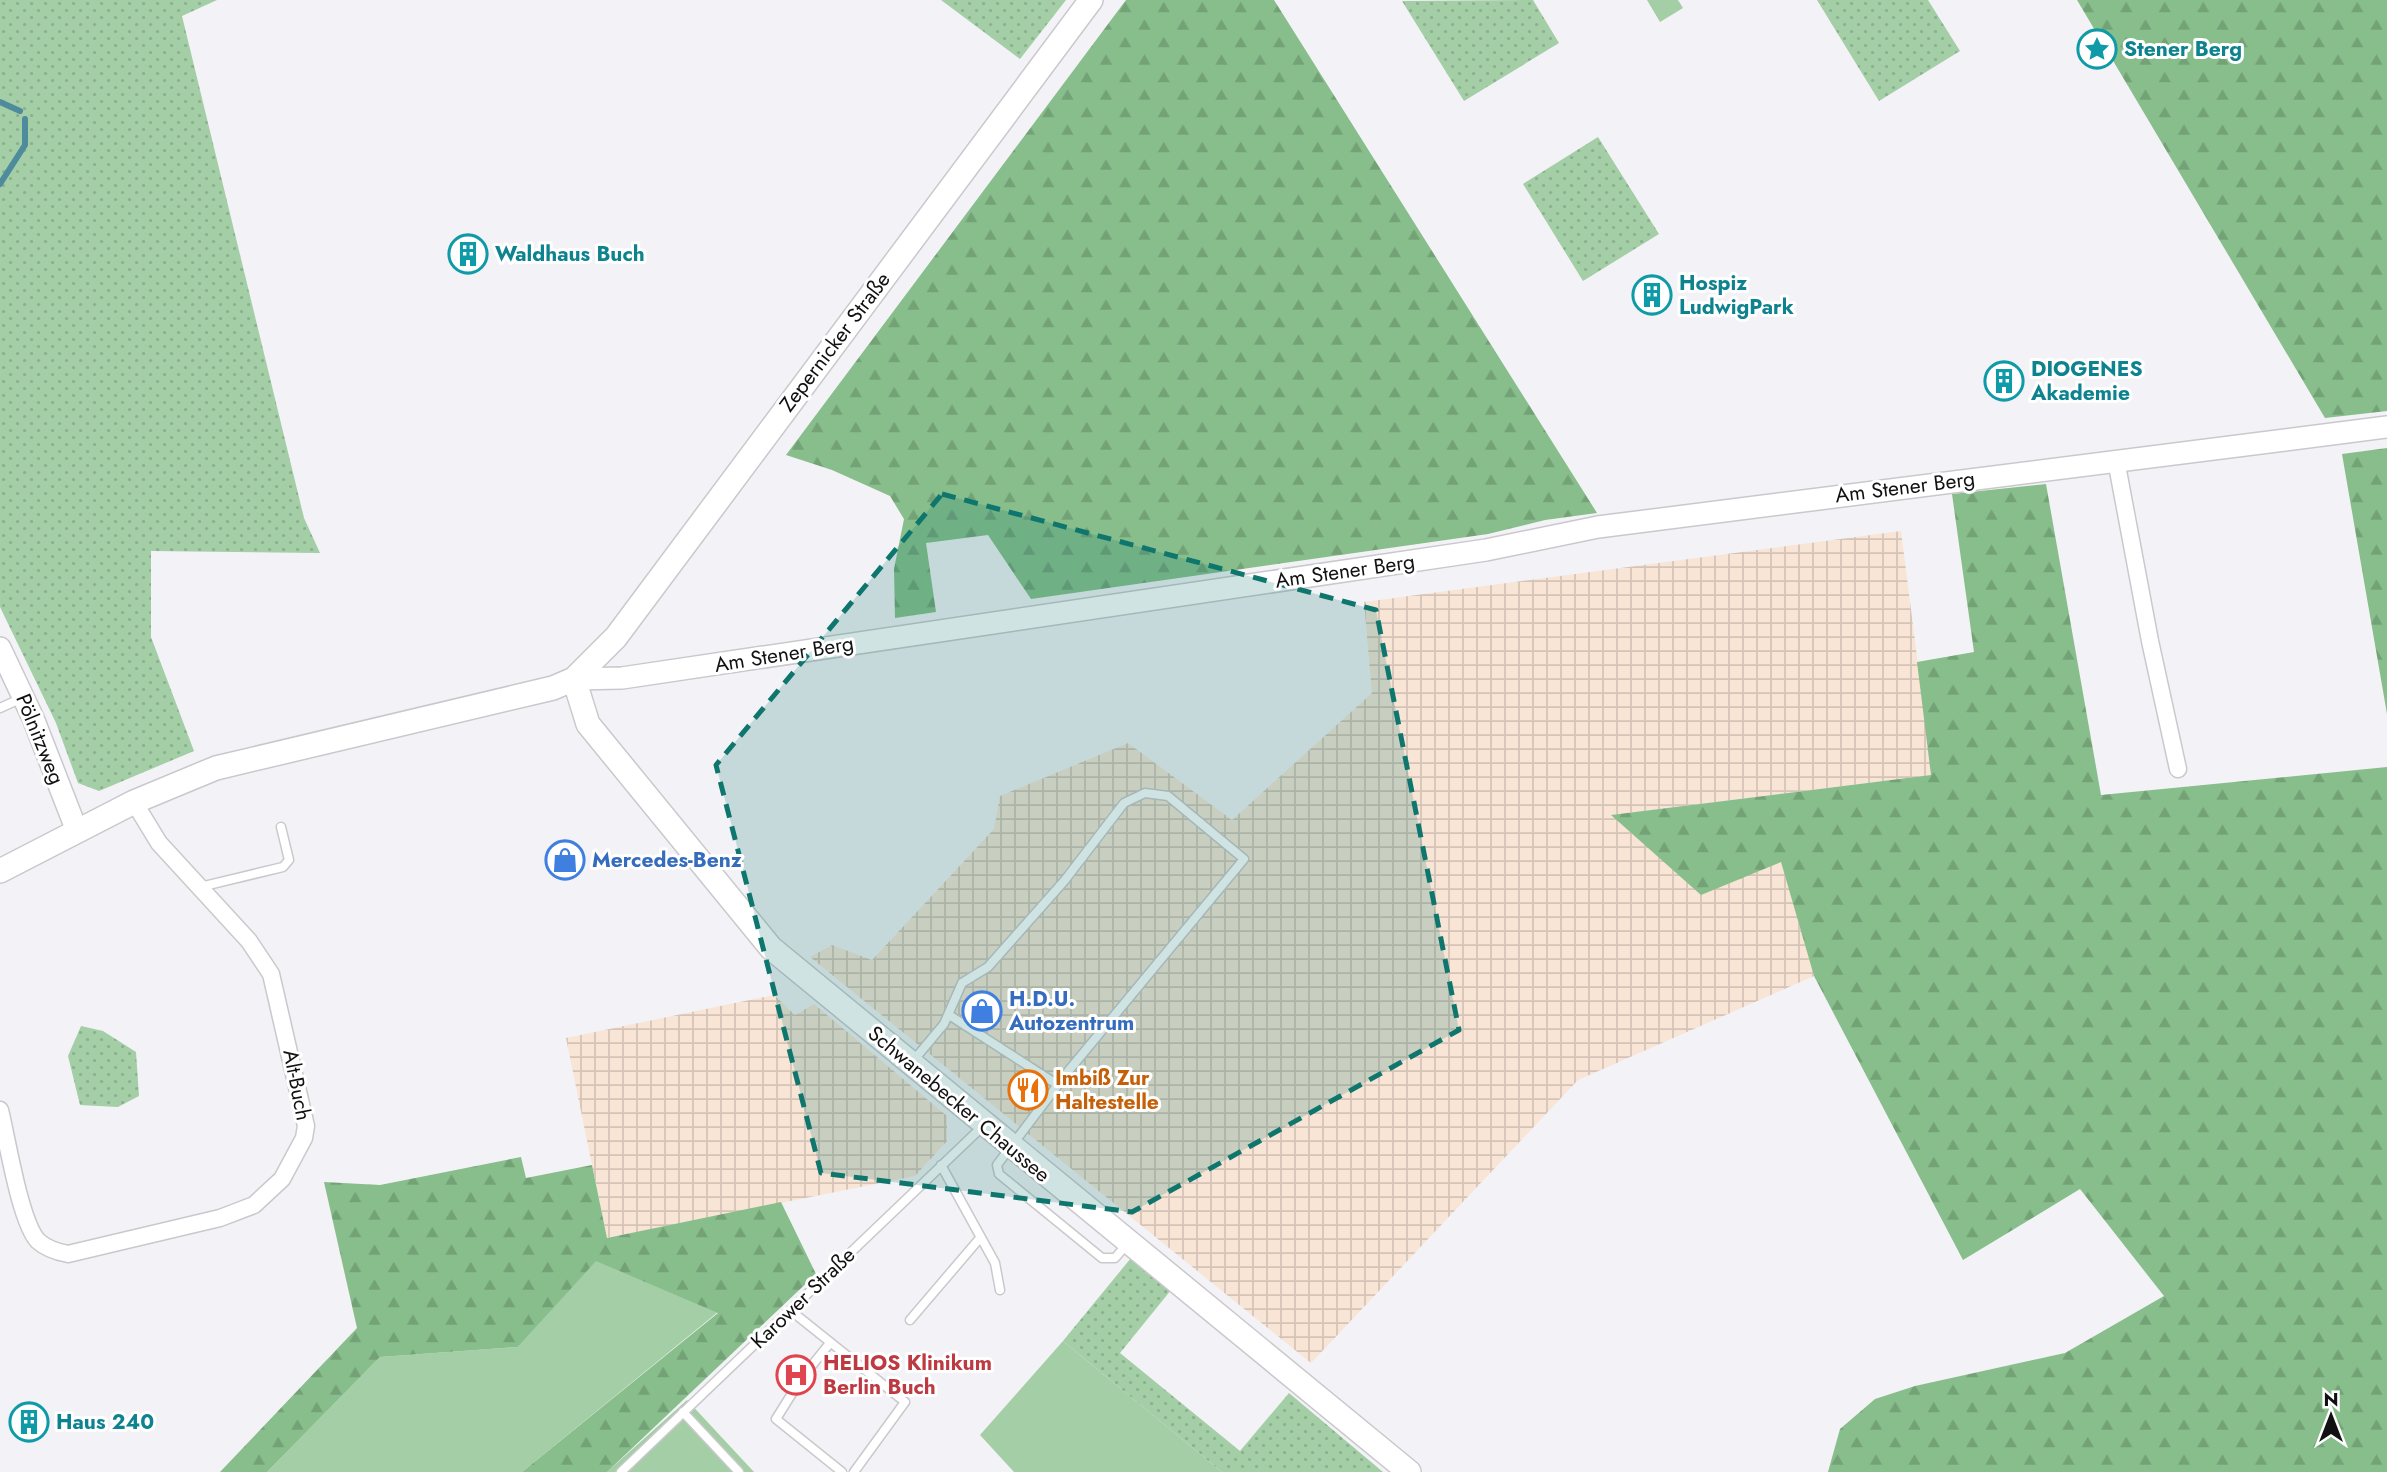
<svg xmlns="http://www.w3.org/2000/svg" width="2387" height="1472" viewBox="0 0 2387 1472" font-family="Jost,sans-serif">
<defs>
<pattern id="industrial-grid" width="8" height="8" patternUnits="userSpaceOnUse" patternTransform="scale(1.75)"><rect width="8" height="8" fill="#f8e5d5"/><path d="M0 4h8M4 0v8" fill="none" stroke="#d4c3b6"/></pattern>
<pattern id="forest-firs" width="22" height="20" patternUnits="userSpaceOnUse" patternTransform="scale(1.75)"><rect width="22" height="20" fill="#87be8b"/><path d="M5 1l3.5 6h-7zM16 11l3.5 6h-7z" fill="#74a277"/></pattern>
<pattern id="park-dots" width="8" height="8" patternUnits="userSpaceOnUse" patternTransform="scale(1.75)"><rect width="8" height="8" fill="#a3cea6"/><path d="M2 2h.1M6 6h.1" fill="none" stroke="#8bb08e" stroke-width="1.8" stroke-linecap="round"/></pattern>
</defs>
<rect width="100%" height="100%" fill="#f3f2f6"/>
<path fill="url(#industrial-grid)" d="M 1901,531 L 1932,775 L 1612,815 L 1781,861 L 1814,976 L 1578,1080 L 1311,1363 L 810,957 L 832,945 L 872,960 L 994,829 L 1000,796 L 1128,743 L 1232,820 L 1372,693 L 1364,602 Z
M 774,995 L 795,1015 L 814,1004 L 947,1116 L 947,1141 L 915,1176 L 607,1238 L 566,1038 Z"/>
<path fill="#a3cea6" d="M 1647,0 L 1678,0 L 1683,8 L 1660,22 Z
M 596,1260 L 718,1312 L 522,1472 L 267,1472 L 380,1357 L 518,1347 Z
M 1063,1341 L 1222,1472 L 1014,1472 L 980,1435 Z
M 687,1400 L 754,1472 L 607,1472 Z"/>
<path fill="url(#forest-firs)" d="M 1126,0 L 1274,0 L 1597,513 L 1545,520 L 1488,534 L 1031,599 L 988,535 L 926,543 L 936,612 L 895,618 L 894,569 L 904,519 L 890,496 L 832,470 L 786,455 Z
M 2077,0 L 2387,0 L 2387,411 L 2325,418 Z
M 2387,448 L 2387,714 L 2342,454 Z
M 2046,484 L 2101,795 L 2387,767 L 2387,1472 L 1828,1472 L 1840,1429 L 1875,1399 L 1915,1386 L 2065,1353 L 2164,1296 L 2080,1189 L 1963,1260 L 1814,976 L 1781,862 L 1701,895 L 1611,815 L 1931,775 L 1917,662 L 1974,652 L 1952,494 Z
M 521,1157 L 526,1178 L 592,1165 L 607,1238 L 781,1202 L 816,1274 L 607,1472 L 522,1472 L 718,1313 L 596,1261 L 518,1347 L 380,1357 L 267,1472 L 220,1472 L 357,1328 L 324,1182 L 380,1185 Z"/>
<path fill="url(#park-dots)" d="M 0,0 L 217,0 L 182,16 L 304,518 L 320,553 L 151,551 L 151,637 L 194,751 L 99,791 L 78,783 L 56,723 L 0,607 Z
M 941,0 L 1066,0 L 1020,59 Z
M 1533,0 L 1559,43 L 1464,101 L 1402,1 Z
M 1817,0 L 1928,0 L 1960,51 L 1879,101 Z
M 1598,137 L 1659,234 L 1583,281 L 1523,184 Z
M 81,1026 L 103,1031 L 136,1052 L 139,1096 L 118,1107 L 80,1105 L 68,1056 Z
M 1131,1258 L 1171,1290 L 1120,1353 L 1240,1451 L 1289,1393 L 1383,1472 L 1222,1472 L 1063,1341 Z"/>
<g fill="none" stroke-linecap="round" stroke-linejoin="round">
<path stroke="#4e8b9d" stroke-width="6" d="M 0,102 L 20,111
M 0,184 L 25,145 L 25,119"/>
<g stroke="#cac8cc" stroke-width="11">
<path id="service" d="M 0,708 L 22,698
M 200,887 L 283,867 L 289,860 L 281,827
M 949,1015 L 1058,1085
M 913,1061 L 944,1024 L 962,983 L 988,967 L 1065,880 L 1124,803 L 1145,793 L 1168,796 L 1244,859 L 1070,1069 L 997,1165 L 999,1174 L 1102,1258 L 1115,1258 L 1128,1243
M 941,1165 L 995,1263 L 1000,1290
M 790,1310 L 905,1402 L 854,1472
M 910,1320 L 980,1238
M 830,1343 L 801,1379 L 776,1419 L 842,1472
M 683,1412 L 739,1472
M 621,1472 L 983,1126"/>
</g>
<g stroke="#cac8cc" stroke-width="19">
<path id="minor" d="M 2116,460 L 2150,641 L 2178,769
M 0,1110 C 7,1138 20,1222 38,1241 C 47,1249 57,1252 68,1254 L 220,1218 L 254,1205 L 282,1179 L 304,1138 L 306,1126 L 271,974 L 249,941 L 159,843 L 134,802"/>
</g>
<g stroke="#cac8cc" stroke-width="24">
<path id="tertiary" d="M 0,648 L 33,718 L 77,831
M 574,679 L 622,678 L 1486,550 L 1598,527 L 2387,427"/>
</g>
<g stroke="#cac8cc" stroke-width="26">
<path id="secondary" d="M 574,679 L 588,724 L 771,948 L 1409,1472
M 0,871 L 134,802 L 216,768 L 553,688 L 574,679 L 616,637 L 1091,0"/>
</g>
<use href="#service" stroke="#fff" stroke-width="8"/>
<use href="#minor" stroke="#fff" stroke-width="16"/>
<use href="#tertiary" stroke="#fff" stroke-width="21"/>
<use href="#secondary" stroke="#fff" stroke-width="23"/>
</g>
<path fill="#0f766e" fill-opacity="0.2" stroke="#0f766e" stroke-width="5" stroke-dasharray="14 9" stroke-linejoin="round" d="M 942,494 L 1376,610 L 1459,1030 L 1132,1212 L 821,1173 L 716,765 Z"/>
<defs>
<g id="sight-ring" transform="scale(2.0125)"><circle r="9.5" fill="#fff" stroke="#0f9aa8" stroke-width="1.5"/><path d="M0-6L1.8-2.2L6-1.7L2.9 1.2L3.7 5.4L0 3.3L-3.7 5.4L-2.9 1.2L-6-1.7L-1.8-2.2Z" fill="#0f9aa8"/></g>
<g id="building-ring" transform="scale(2.0125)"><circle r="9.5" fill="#fff" stroke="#0f9aa8" stroke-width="1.5"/><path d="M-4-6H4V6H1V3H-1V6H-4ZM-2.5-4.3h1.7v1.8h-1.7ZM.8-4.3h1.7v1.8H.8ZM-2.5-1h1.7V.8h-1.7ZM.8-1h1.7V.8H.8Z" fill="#0f9aa8"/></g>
<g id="shop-ring" transform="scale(2.0125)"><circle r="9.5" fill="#fff" stroke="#3f7fe0" stroke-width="1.5"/><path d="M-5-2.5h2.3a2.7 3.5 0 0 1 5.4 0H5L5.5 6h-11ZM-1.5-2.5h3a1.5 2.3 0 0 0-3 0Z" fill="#3f7fe0"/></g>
<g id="restaurant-ring" transform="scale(2.0125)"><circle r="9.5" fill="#fff" stroke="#e8710a" stroke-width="1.5"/><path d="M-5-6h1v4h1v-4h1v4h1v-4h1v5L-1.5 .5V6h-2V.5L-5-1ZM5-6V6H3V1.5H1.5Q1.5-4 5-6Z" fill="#e8710a"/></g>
<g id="hospital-ring" transform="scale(2.0125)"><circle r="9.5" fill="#fff" stroke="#e0444e" stroke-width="1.5"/><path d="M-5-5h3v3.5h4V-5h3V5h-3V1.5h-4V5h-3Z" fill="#e0444e"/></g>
</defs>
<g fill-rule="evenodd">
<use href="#sight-ring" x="2097" y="49"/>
<use href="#building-ring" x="468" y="254"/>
<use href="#building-ring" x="1652" y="295"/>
<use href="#building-ring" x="2004" y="381"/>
<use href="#shop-ring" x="565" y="860"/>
<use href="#shop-ring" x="982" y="1011"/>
<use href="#restaurant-ring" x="1028" y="1090"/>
<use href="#hospital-ring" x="796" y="1375"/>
<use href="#building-ring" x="29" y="1422"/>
</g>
<g text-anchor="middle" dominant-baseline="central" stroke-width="6" stroke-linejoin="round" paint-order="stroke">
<g font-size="21" font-weight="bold" fill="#0d838f" stroke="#fff" text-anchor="start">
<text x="2124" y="49">Stener Berg</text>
<text x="495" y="254">Waldhaus Buch</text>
<text x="1679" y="283">Hospiz<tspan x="1679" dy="24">LudwigPark</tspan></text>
<text x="2031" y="369">DIOGENES<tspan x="2031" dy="24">Akademie</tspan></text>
<text x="56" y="1422">Haus 240</text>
</g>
<g font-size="21" fill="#111112" stroke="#fff">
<text transform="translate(835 342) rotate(-53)">Zepernicker Straße</text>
<text transform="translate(1905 487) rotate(-7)">Am Stener Berg</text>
<text transform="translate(1345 571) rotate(-8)">Am Stener Berg</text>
<text transform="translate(784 654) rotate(-9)">Am Stener Berg</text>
<text transform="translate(40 739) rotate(68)">Pölnitzweg</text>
<text transform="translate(297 1085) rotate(79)">Alt-Buch</text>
<text transform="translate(959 1104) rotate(40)">Schwanebecker Chaussee</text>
<text transform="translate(803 1298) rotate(-44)">Karower Straße</text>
</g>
<g font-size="21" font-weight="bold" fill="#366cbe" stroke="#fff" text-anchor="start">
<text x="592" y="860">Mercedes-Benz</text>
<text x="1009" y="999">H.D.U.<tspan x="1009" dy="24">Autozentrum</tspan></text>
</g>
<g font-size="21" font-weight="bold" fill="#c56008" stroke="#fff" text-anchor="start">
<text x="1055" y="1078">Imbiß Zur<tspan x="1055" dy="24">Haltestelle</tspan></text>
</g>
<g font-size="21" font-weight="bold" fill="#be3a42" stroke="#fff" text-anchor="start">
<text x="823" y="1363">HELIOS Klinikum<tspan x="823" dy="24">Berlin Buch</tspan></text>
</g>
</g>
<g transform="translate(2331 1416)" stroke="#ffffff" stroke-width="5" paint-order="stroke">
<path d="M0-5L12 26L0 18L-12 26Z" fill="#111112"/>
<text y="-10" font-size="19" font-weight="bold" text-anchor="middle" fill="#111112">N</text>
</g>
</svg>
